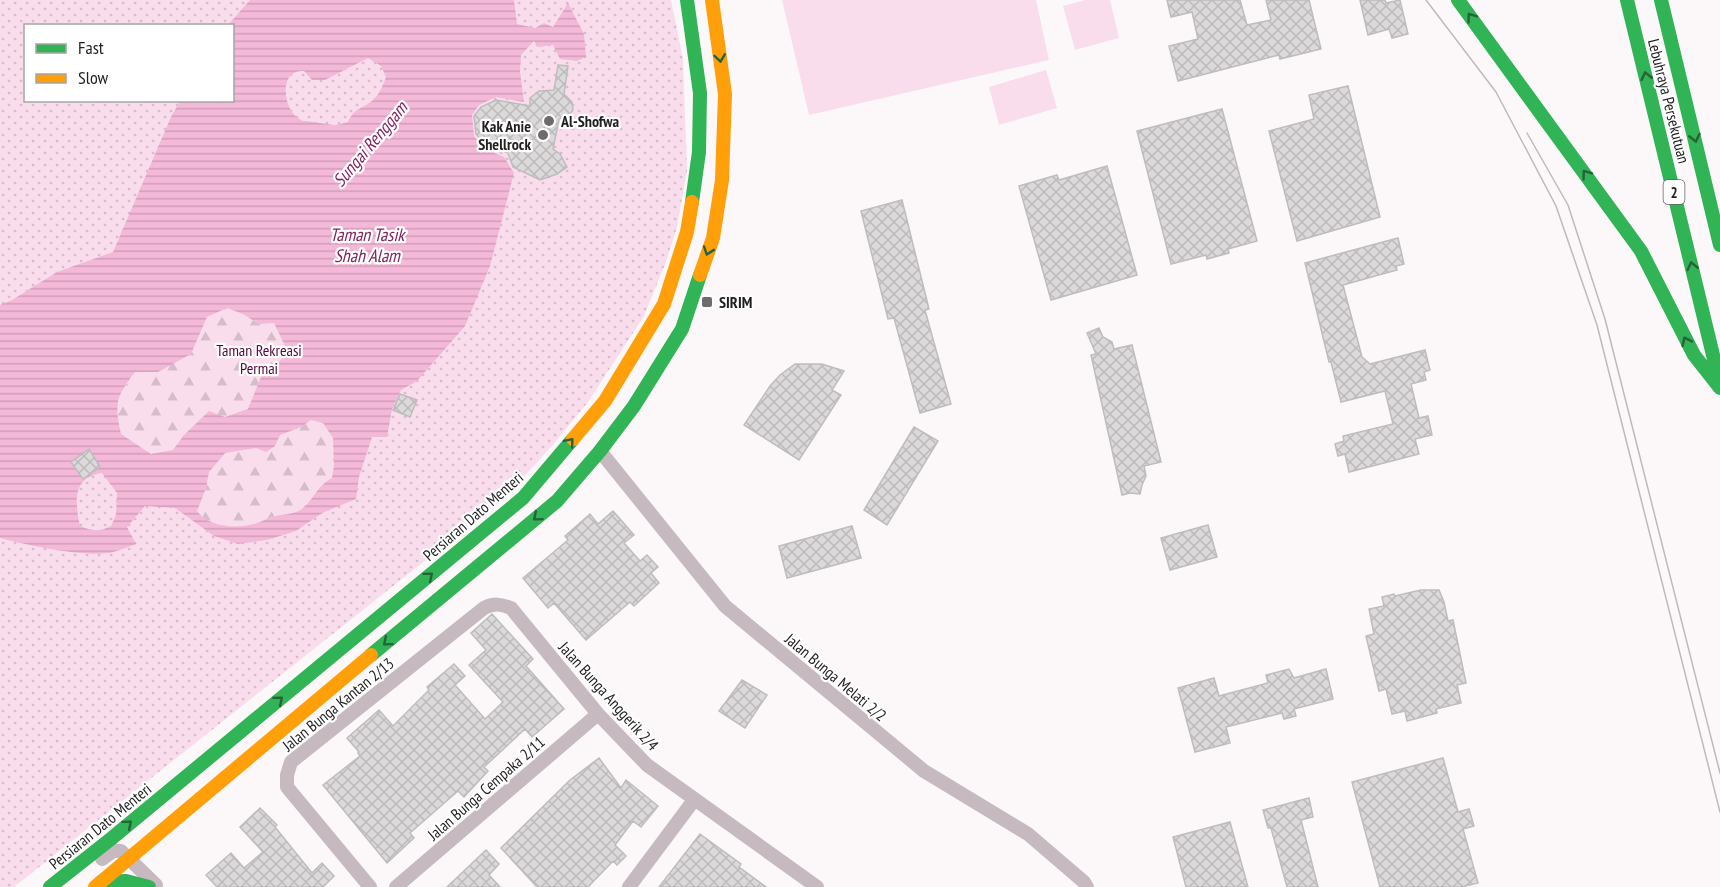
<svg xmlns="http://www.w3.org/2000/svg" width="1720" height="887" viewBox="0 0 1720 887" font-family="'PT Sans Narrow',sans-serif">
<defs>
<pattern id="grass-dots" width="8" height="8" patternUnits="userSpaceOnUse" patternTransform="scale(1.5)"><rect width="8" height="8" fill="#faddec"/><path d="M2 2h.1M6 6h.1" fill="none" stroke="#d6bdca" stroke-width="1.8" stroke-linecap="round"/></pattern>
<pattern id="forest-firs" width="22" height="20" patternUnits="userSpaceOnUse" patternTransform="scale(1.5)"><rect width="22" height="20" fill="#faddec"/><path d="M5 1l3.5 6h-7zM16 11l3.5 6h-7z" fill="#d6bdca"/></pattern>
<pattern id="water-rules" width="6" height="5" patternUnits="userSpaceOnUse" patternTransform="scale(1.5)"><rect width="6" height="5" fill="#f4b8d8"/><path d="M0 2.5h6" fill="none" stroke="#d19eb9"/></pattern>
<pattern id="building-cross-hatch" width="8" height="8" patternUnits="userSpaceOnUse" patternTransform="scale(1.5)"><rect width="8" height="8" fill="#dcd9da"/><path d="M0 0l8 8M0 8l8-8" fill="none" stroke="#bcbabb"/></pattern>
</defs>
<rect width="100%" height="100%" fill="#fcf8fa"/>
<path fill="url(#grass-dots)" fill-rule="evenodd" d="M 0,0 L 671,0 L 683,59 L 687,171 L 677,227 L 666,262 L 644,316 L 588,402 L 552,446 L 504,498 L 14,887 L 0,887 ZM 26,26 L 232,26 L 232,100 L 26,100 Z"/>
<path fill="url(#forest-firs)" d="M 228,308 L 243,314 L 259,324 L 274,323 L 286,346 L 282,359 L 261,377 L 248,409 L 184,435 L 173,450 L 151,454 L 121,434 C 114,402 116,397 135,372 L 158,372 L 190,354 L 207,317 Z
M 311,420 L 323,423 L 333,438 L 334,465 L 332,478 C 317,486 315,498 303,508 C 297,514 284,514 276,516 C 268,518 261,522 254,524 C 235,529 208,527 197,511 L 206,488 L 209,472 L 225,453 L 275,446 L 280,435 L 301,427 Z"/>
<path fill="#faddec" d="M 782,0 L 1036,0 L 1049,60 L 809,115 Z
M 1085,0 L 1110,0 L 1119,38 L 1075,50 L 1063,6 Z
M 1046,70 L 1057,108 L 999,125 L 989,87 Z"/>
<path fill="url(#water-rules)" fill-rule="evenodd" d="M 250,0 L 514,0 L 517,24 L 535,28 L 544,23 L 553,27 L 568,3 L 584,34 L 586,57 L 577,61 L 560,59 L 553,45 L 538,47 L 534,41 L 521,55 L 520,72 L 524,102 L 496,97 L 479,105 L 472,115 L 474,136 L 485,149 L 504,157 L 514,173 L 490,266 L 465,326 L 417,381 L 401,390 L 392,409 L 387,437 L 372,437 L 359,477 L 356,499 L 322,513 L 296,531 L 267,540 L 238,544 L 214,536 L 175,508 L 145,506 L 127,527 L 136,544 C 128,547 118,551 109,553 C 82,557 27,545 0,538 L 0,305 L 12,300 L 57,272 L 113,252 L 171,117 L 180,101 L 232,100 L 232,26 L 228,25 ZM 368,58 L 381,66 L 386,77 C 383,85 380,93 374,99 C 363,110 355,106 348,122 C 343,123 338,125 334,125 C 325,124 315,122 306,121 C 304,121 302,121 301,120 C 283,112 277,69 304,71 L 312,80 L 325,80 ZM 227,308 L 243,314 L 259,324 L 274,323 L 285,346 L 282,359 L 261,377 L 248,409 L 225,417 L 209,411 L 184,435 L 173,450 L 151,454 L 121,434 C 114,402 116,397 135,372 L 158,372 L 191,354 L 207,317 ZM 311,420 L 323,423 L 333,438 L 334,465 L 332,478 C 317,486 315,498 303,508 C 297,514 284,514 276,516 C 268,518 261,522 254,524 C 235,529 208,527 197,511 L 206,488 L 209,472 L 225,453 L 256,448 L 266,452 L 275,446 L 280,435 L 301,427 ZM 102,473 L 117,493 L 116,515 L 111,526 C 100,532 91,531 80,526 C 75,502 72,477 102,473 Z"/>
<path fill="url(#building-cross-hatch)" stroke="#bfbcbd" stroke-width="1.5" d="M 1167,0 L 1240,0 L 1247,25 L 1271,20 L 1266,0 L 1309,0 L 1321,49 L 1280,59 L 1279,55 L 1178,81 L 1169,46 L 1198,39 L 1192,12 L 1171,17 Z
M 1360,0 L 1385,0 L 1386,3 L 1400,0 L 1408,34 L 1392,38 L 1389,29 L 1368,35 Z
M 558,65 L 568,66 L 564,94 L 572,102 L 573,110 L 570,114 L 559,119 L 553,149 L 560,154 L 567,167 L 557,174 L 540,180 L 513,167 L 508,153 L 485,144 L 476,134 L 474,116 L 481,107 L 496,100 L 530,106 L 530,98 L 539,91 L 554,90 Z
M 1348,86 L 1380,217 L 1297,241 L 1269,131 L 1314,119 L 1309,95 Z
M 1222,109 L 1257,241 L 1228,249 L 1229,253 L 1207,259 L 1206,255 L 1171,264 L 1137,131 Z
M 1107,166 L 1137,275 L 1051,300 L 1019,186 L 1057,175 L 1059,180 Z
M 902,200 L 929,309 L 925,310 L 951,404 L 920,413 L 894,318 L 888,319 L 861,211 Z
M 1398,238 L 1404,264 L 1396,266 L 1397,270 L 1343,285 L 1362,357 L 1370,364 L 1425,350 L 1430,370 L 1424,372 L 1426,380 L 1411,384 L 1419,418 L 1428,416 L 1432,435 L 1415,439 L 1419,454 L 1349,472 L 1345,454 L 1338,456 L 1335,444 L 1344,441 L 1343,436 L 1393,424 L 1385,391 L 1341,402 L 1331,362 L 1329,362 L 1305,263 Z
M 1099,328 L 1103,337 L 1112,342 L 1114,349 L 1132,345 L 1161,462 L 1144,466 L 1146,476 L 1142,485 L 1140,494 L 1130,493 L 1122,495 L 1091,355 L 1096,354 L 1087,333 Z
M 795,364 L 822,364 L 844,371 L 832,390 L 841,395 L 799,460 L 744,425 L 770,386 L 780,375 Z
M 400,394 L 417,400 L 410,417 L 393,410 Z
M 914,427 L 938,441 L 887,525 L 864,510 Z
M 89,449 L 100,467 L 83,479 L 71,462 Z
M 613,511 L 634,535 L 624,543 L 640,561 L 647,555 L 658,567 L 651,573 L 659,583 L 634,606 L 630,602 L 586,640 L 554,603 L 548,608 L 523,578 L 568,540 L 565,536 L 590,514 L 598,524 Z
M 1208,525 L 1217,557 L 1170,570 L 1161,538 Z
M 852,526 L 861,558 L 787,578 L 779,546 Z
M 1421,590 L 1439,590 L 1444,602 L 1448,621 L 1453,620 L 1466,683 L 1457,685 L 1461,703 L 1436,709 L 1437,713 L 1407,721 L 1405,711 L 1392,714 L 1386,689 L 1379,691 L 1366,636 L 1374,634 L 1369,609 L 1384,606 L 1382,597 L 1394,594 L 1395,596 Z
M 492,614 L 533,659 L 526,666 L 564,709 L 532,737 L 525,729 L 484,767 L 488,771 L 464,797 L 458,791 L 410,833 L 414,838 L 387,863 L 323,785 L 360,756 L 358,753 L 359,752 L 347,738 L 379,710 L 393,726 L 429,690 L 427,687 L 454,664 L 465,676 L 455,685 L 485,719 L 503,702 L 469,665 L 486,650 L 471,633 Z
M 1289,669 L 1294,678 L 1326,669 L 1333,699 L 1294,709 L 1296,716 L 1284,719 L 1282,713 L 1226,727 L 1230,743 L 1195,752 L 1178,688 L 1214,678 L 1219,696 L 1268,683 L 1266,675 Z
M 742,680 L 767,695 L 745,728 L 719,711 Z
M 599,758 L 621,788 L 626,780 L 658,806 L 641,827 L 633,821 L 615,845 L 626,856 L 617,865 L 613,861 L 588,887 L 537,887 L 501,848 L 570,780 Z
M 1443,758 L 1458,812 L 1469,809 L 1474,826 L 1463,829 L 1478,883 L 1461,887 L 1380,887 L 1352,782 Z
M 1309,798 L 1313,817 L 1301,820 L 1318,887 L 1287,887 L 1271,828 L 1268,828 L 1263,810 Z
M 260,808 L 277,825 L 275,827 L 312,873 L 322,863 L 334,876 L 323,887 L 217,887 L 206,875 L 231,853 L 244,868 L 263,852 L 240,827 Z
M 1230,822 L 1248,887 L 1186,887 L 1173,837 Z
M 700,834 L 741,864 L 739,867 L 766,887 L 659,887 Z
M 486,850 L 499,864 L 489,875 L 500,887 L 447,887 Z"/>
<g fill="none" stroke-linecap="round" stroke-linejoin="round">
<path stroke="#c6bac0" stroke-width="14" d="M 600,451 L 725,606 L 924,771 L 1028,834 L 1084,882 L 1087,887
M 102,859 L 113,851 L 121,851 L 156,885
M 370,887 L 287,787 L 287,775 L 291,762 L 484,608 C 494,603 500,604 511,608 L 598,714 L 647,765 L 817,887
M 396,887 L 598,714
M 629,887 L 694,800"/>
<path stroke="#30b455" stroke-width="14" d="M 687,0 L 700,93 L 699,152 L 692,202
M 1458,0 L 1641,251 L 1694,355 L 1720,388
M 1627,0 L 1720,384
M 1661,0 L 1720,245
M 371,655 L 557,501 L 600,451 L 634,406 L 682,329 L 700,275
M 101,882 L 126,881 L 149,887
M 50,887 L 112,838 L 523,498 L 573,439"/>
<path stroke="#ff9f0a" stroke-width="14" d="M 700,275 L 713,238 L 722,180 L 725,94 L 712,0
M 573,439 L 605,401 L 664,304 L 687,232 L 692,202
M 95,887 L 371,655"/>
<path stroke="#c0b8bc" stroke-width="1.5" d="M 1426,0 L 1496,92 L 1556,206 L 1597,325 L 1720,812
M 1527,133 L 1568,205 L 1605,319 L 1720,773"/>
</g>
<defs><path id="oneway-chevron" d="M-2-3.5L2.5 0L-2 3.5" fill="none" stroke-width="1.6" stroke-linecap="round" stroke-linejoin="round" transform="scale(1.5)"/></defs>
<g stroke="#286238">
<use href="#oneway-chevron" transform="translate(1471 17) rotate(-126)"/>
<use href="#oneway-chevron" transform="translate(720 58) rotate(82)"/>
<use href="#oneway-chevron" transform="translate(1646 76) rotate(-103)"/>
<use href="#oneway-chevron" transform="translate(1695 138) rotate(77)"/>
<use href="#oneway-chevron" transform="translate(1586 174) rotate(-126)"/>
<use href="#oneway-chevron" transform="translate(708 251) rotate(109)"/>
<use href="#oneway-chevron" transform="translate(1692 266) rotate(-103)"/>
<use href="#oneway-chevron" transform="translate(1686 341) rotate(-116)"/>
<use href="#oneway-chevron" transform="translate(570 442) rotate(-50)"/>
<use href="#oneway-chevron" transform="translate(537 517) rotate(140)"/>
<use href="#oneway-chevron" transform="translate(429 576) rotate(-40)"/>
<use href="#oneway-chevron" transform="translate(387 642) rotate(140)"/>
<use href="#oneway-chevron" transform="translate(279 700) rotate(-40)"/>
<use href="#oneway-chevron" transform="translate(128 824) rotate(-40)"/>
</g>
<g fill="#6e6b6c" stroke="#fff" stroke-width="2">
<circle cx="549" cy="121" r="6"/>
<circle cx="543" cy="135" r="6"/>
<rect x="701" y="296" width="12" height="12" rx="3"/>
</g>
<g text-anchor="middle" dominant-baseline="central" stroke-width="4.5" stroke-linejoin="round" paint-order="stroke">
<rect fill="#fff" stroke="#646263" stroke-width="1.5" x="1663.5" y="180" width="21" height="24" rx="4.5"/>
<g font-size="15" font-weight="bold" fill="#211f20">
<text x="1674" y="192">2</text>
</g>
<g font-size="16" fill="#211f20" stroke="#fff">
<text transform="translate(1669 101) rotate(76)">Lebuhraya Persekutuan</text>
<text transform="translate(473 516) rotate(-41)">Persiaran Dato Menteri</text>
<text transform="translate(836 677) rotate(40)">Jalan Bunga Melati 2/2</text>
<text transform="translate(609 696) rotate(48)">Jalan Bunga Anggerik 2/4</text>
<text transform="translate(338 704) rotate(-39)">Jalan Bunga Kantan 2/13</text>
<text transform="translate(486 788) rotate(-41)">Jalan Bunga Cempaka 2/11</text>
<text transform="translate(100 826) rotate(-39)">Persiaran Dato Menteri</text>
</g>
<g font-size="16" font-weight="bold" fill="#211f20" stroke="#fff" text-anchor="start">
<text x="561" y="121">Al-Shofwa</text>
<text x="531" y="126" text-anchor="end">Kak Anie<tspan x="531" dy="18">Shellrock</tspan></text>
<text x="719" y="302">SIRIM</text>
</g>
<g font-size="16" fill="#530839" stroke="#fff">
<text x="259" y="350">Taman Rekreasi<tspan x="259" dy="18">Permai</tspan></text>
</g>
<g font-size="18" font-style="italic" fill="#842360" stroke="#fff">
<text transform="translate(370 144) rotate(-50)">Sungai Renggam</text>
<text x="367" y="234">Taman Tasik<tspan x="367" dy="21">Shah Alam</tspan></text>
</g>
</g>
<rect x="24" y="24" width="210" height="78" fill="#ffffff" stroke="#a6a5a6" stroke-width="1.5"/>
<rect x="36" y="44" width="30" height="9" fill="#30b455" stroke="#a6a5a6" stroke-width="1.5"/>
<text x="78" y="54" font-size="18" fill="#211f20">Fast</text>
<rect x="36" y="74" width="30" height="9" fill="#ff9f0a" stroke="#a6a5a6" stroke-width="1.5"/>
<text x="78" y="84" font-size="18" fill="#211f20">Slow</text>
</svg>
